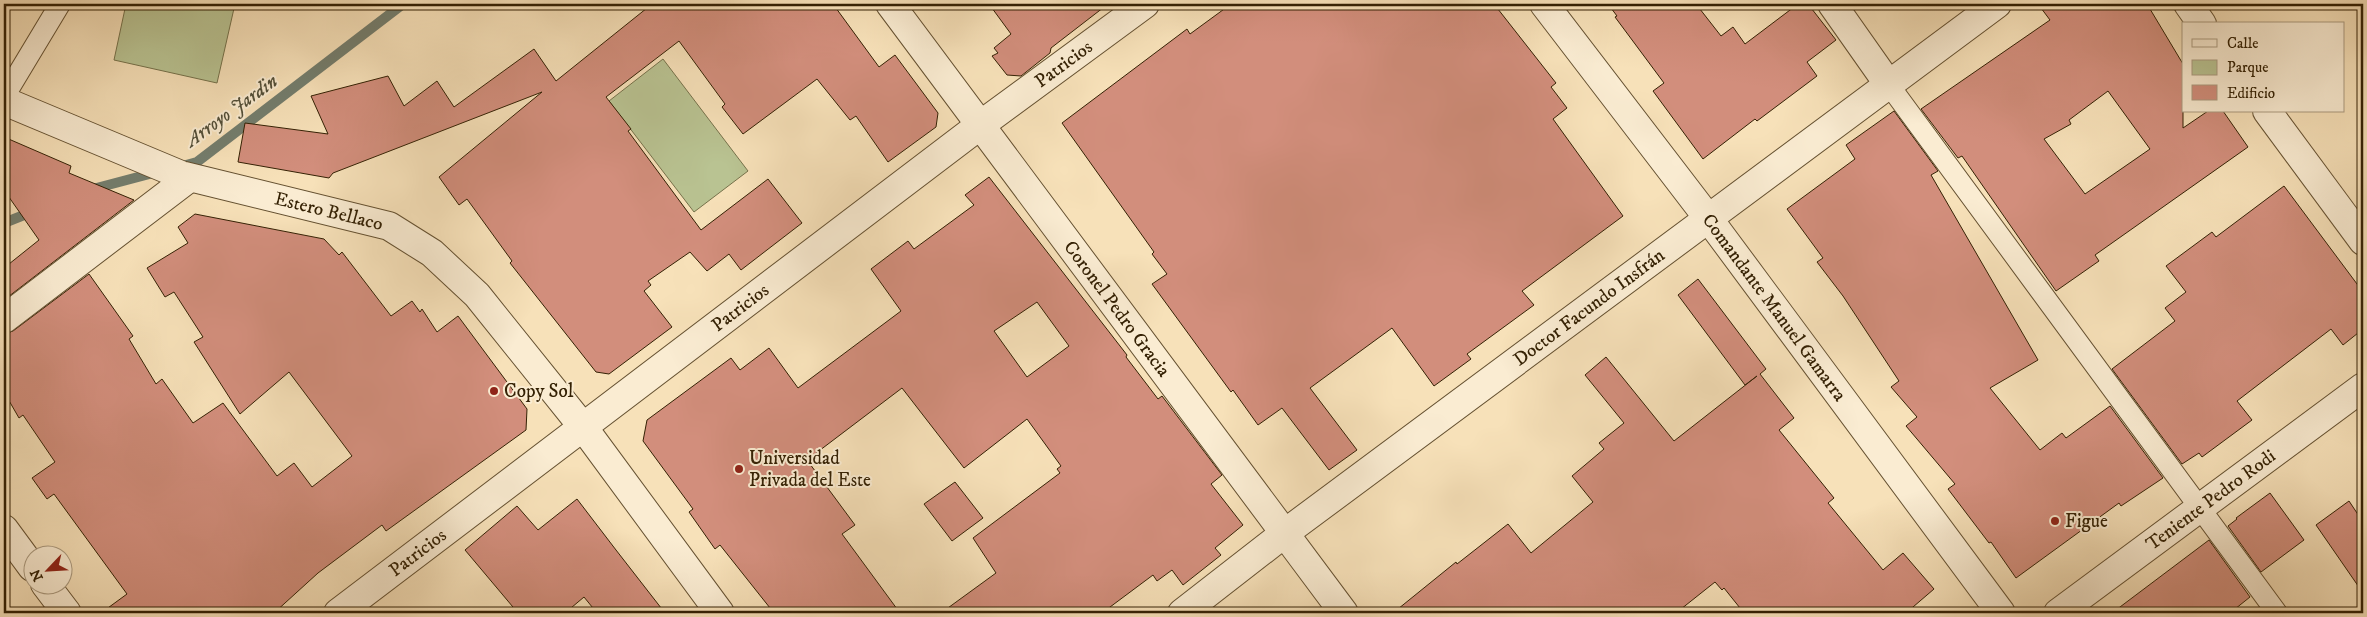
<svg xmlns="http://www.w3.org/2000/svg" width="2367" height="617" viewBox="0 0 2367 617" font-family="'IM FELL DW Pica',serif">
<rect width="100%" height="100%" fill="#f7e1b9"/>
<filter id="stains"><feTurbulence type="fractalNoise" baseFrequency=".004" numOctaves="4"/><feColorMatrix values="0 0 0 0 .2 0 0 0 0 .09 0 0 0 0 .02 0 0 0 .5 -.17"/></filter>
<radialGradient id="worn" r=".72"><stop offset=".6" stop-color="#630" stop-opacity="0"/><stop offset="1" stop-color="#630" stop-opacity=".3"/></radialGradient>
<path fill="#b9c392" stroke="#76724b" d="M 126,4 L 235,4 L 217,83 L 114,60 Z
M 663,59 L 748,171 L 694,212 L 609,101 Z"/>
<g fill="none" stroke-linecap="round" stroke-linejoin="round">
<path stroke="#747e6e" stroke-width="10" d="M 179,167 L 197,162 L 403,4
M 89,190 L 157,172
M 4,223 L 34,211"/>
</g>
<path fill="#d28e7c" stroke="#342104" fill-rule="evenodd" d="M 652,4 L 833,4 L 879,67 L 895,55 L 938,113 L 936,127 L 888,162 L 856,116 L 850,120 L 817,79 L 743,134 L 722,107 L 725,104 L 679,41 L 606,97 L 631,129 L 628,131 L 701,230 L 768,179 L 802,223 L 741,270 L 729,254 L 707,271 L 690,252 L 648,281 L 651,285 L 644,291 L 672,327 L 609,374 L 596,372 L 510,263 L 512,261 L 467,199 L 459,205 L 439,177 L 542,92 L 333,173 L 329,178 L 238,162 L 245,123 L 328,134 L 311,96 L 388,76 L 404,106 L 437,81 L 454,107 L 534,49 L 556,81 Z
M 989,4 L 1108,4 L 1051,48 L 1050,53 L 1021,76 L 1007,75 L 992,56 L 998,53 L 994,48 L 1011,34 Z
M 1231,4 L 1494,4 L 1556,83 L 1551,87 L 1567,108 L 1553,119 L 1623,216 L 1522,291 L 1534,305 L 1467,354 L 1471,359 L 1434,386 L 1392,328 L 1310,388 L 1357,450 L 1329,470 L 1282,408 L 1258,425 L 1233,390 L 1231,392 L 1152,284 L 1167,274 L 1152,254 L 1154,252 L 1062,123 L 1187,29 L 1190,34 Z
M 1608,4 L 1696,4 L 1721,36 L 1733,27 L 1745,44 L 1798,4 L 1808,4 L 1836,40 L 1807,62 L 1817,76 L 1757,121 L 1755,119 L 1703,159 L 1653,91 L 1664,83 L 1615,17 L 1617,16 Z
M 2038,4 L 2147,4 L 2183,64 L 2183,128 L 2208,111 L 2223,111 L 2248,147 L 2095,255 L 2099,261 L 2056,291 L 1962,156 L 1958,158 L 1921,109 L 2050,20 ZM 2108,91 L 2150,149 L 2085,194 L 2044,139 L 2071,124 L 2069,120 Z
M 1894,111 L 1938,171 L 1931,175 L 2038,360 L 1990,388 L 2040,450 L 2062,433 L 2066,438 L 2110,406 L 2163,478 L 2121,506 L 2119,503 L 2016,578 L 1991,542 L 1989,543 L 1948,489 L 1955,484 L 1906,426 L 1917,417 L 1891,387 L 1899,381 L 1843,296 L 1817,262 L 1823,258 L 1787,209 L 1855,159 L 1846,145 Z
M 4,137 L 71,166 L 69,173 L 134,200 L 4,300 L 4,268 L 39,240 L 4,190 Z
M 989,177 L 1127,355 L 1126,357 L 1158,399 L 1162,396 L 1222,475 L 1211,484 L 1243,525 L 1215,548 L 1221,555 L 1183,585 L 1172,570 L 1157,581 L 1153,575 L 1102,613 L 941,613 L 996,573 L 973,538 L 1060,473 L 1057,469 L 1061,466 L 1027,419 L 964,468 L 902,388 L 807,460 L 855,525 L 842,534 L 900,613 L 774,613 L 720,545 L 715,549 L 689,512 L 693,509 L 643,441 L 647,420 L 731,358 L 740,370 L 769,348 L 798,388 L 901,311 L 871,269 L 908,241 L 914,249 L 974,205 L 965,195 ZM 1037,302 L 1069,346 L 1027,377 L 994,331 Z
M 2284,186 L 2363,292 L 2363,329 L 2343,345 L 2331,329 L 2237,401 L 2252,420 L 2202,457 L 2199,453 L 2182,464 L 2112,369 L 2175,321 L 2165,308 L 2186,292 L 2166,266 L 2212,232 L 2216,237 Z
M 195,214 L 324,239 L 339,255 L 342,252 L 391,316 L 412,301 L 420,312 L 422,309 L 437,332 L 458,316 L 527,409 L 526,430 L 386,531 L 382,525 L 318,573 L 274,613 L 101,613 L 127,594 L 54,494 L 47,499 L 32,478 L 55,462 L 23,415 L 19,418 L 4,392 L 4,334 L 13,331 L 89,274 L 133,336 L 129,339 L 156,384 L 162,379 L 193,423 L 223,403 L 277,476 L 294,463 L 312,487 L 352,456 L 289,372 L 240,414 L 194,342 L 203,337 L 174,292 L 165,297 L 147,268 L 188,243 L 178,227 Z
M 1698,279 L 1766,369 L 1760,374 L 1794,418 L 1779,430 L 1834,498 L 1828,503 L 1883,570 L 1903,553 L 1934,589 L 1906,613 L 1744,613 L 1724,588 L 1722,590 L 1715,582 L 1676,613 L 1393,613 L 1456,562 L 1457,564 L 1508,524 L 1531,553 L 1593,502 L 1572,476 L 1604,449 L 1599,443 L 1624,423 L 1585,375 L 1606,357 L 1674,441 L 1757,376 L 1745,385 L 1678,295 Z
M 955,482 L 983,518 L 952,541 L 924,504 Z
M 2270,493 L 2304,540 L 2261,572 L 2228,526 L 2237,519 L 2236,518 Z
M 577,499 L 616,550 L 665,613 L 597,613 L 584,597 L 565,613 L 518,613 L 465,550 L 517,506 L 538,530 Z
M 2349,501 L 2363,522 L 2363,593 L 2316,525 Z
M 2209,540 L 2250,597 L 2230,613 L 2112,613 Z"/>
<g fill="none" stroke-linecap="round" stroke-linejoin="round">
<g stroke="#655131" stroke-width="22">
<path id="service" d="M 1889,85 L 2277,613
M 4,97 L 60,4"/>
</g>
<g stroke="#655131" stroke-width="30">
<g id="minor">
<path id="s1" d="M 890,4 L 1344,613"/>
<path id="s2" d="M 1544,4 L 1708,218 L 2001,613"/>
<path d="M 1832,4 L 1889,85"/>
<path d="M 2188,4 L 2202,24"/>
<path d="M 2267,111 L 2363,241"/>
<path d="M 4,319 L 189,178"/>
<path d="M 4,529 L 32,567"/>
<path d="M 45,584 L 67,613"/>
<path id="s3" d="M 338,613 L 979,126 L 1145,4"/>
<path id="s4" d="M 1182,613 L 1285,533 L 1997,4"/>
<path id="s5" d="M 2058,613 L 2363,387"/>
</g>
</g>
<g stroke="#655131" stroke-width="30">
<g id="tertiary">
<path id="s6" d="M 4,101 L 181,175 L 389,226 L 432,253 L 477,295 L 583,427 L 720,613"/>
</g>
</g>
<use href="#service" stroke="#faecd2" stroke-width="20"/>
<use href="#minor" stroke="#faecd2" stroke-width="28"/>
<use href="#tertiary" stroke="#faecd2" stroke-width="28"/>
</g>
<g fill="#8f2418" stroke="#faecd2" stroke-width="2">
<circle cx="494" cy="391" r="5"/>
<circle cx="739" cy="469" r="5"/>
<circle cx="2055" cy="521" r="5"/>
</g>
<g text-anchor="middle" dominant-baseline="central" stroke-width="4" stroke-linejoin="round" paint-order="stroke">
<g font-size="19" fill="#342104" stroke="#faecd2">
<text stroke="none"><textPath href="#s3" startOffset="910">Patricios</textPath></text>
<text stroke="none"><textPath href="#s6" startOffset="344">Estero Bellaco</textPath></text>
<text stroke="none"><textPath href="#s3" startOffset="505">Patricios</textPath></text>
<text stroke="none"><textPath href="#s4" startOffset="509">Doctor Facundo Insfrán</textPath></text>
<text stroke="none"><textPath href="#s2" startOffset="381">Comandante Manuel Gamarra</textPath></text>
<text stroke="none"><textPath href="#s1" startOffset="380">Coronel Pedro Gracia</textPath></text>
<text stroke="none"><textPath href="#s5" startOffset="190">Teniente Pedro Rodi</textPath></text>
<text stroke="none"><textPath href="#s3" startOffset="100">Patricios</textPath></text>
</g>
<g font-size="19" fill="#342104" stroke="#faecd2" text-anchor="start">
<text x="504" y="391">Copy Sol</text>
<text x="749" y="458">Universidad<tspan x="749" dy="22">Privada del Este</tspan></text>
<text x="2065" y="521">Figue</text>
</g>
<g font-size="20" font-style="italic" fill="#545039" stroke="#faecd2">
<text transform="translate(232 111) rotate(-36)">Arroyo Jardin</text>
</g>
</g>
<rect width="2367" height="617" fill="none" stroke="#f7e1b9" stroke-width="20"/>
<rect x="5" y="5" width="2357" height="607" fill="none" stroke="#342104" stroke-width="2.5"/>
<rect x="10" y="10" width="2347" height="597" fill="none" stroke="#342104"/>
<rect x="2182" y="22" width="162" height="90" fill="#faecd2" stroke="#ab9b80"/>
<rect x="2192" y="39" width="25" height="8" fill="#faecd2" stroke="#ab9b80"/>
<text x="2227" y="48" font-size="15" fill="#342104">Calle</text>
<rect x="2192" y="60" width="25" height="15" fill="#b9c392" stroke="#ab9b80"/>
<text x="2227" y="72" font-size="15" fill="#342104">Parque</text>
<rect x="2192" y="85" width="25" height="15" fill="#d28e7c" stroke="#ab9b80"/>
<text x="2227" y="98" font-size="15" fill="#342104">Edificio</text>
<g transform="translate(48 570) rotate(245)"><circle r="24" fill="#faecd2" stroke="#ab9b80"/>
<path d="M0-4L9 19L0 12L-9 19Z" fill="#8f2418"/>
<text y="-8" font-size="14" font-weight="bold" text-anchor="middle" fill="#342104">N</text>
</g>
<rect width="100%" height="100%" filter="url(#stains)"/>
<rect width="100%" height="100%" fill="url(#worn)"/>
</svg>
